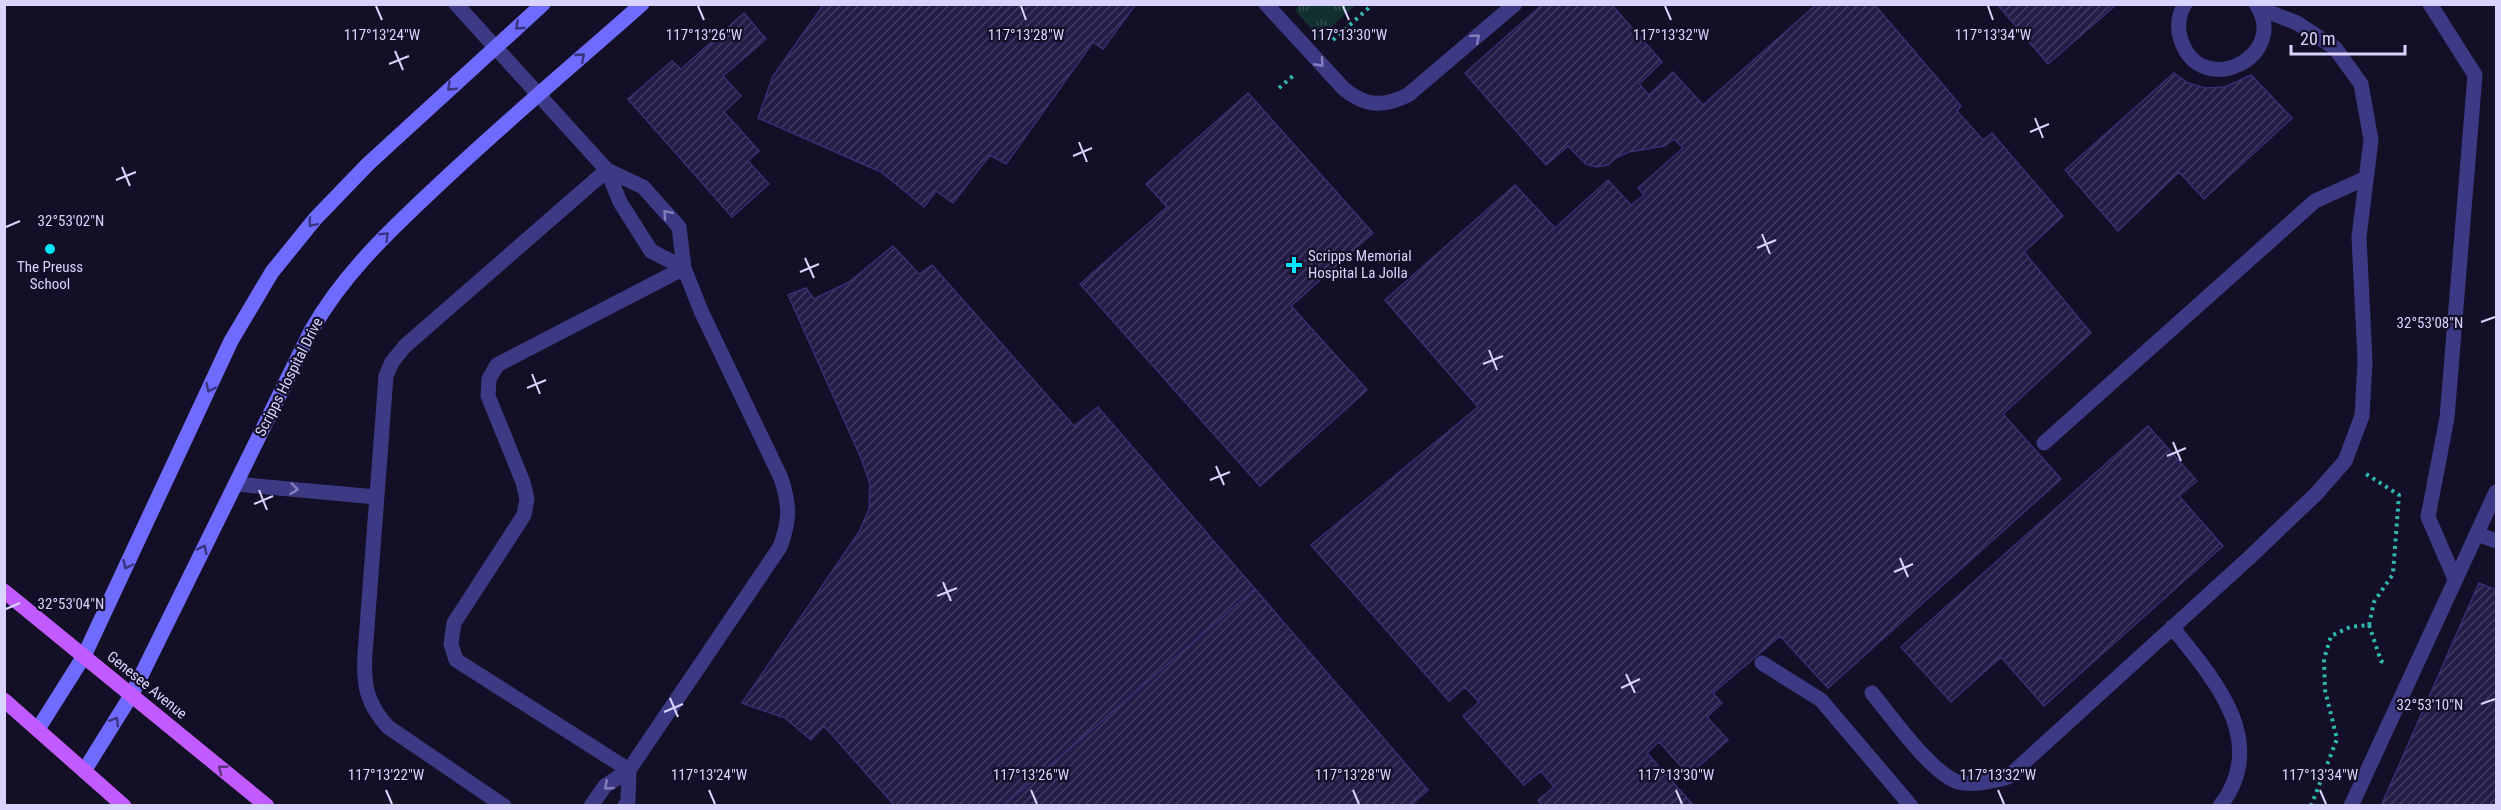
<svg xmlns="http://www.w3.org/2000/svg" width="2501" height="810" viewBox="0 0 2501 810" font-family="'Roboto Condensed',sans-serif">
<defs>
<pattern id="grass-tufts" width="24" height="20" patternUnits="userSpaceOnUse" patternTransform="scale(1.5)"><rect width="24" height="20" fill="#12302f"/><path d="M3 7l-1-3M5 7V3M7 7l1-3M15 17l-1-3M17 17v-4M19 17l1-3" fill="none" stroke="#344d4e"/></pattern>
<pattern id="building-hatch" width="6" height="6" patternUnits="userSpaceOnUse" patternTransform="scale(1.5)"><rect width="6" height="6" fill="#241b47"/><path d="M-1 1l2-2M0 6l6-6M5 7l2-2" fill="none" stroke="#433b63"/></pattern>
</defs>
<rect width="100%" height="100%" fill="#130f26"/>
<path fill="url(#grass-tufts)" d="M 1300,5 L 1300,4 L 1356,5 L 1319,38 L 1295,10 Z"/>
<path fill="url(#building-hatch)" stroke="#3b2d73" stroke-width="1.5" d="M 824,4 L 1136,4 L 1103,49 L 1093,42 L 1006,164 L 990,155 L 953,203 L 936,191 L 924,207 L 881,172 L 758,118 L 773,76 Z
M 1543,4 L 1611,4 L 1662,62 L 1639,84 L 1649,95 L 1673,72 L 1703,105 L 1817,4 L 1874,4 L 1961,106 L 1957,111 L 1983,140 L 1992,133 L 2063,216 L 2024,252 L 2091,333 L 2003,414 L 2061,479 L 1828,688 L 1780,636 L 1713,693 L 1722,703 L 1707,717 L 1728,740 L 1689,775 L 1659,742 L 1647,753 L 1694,806 L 1543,806 L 1538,800 L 1554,787 L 1541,771 L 1524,785 L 1463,716 L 1479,702 L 1465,687 L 1449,701 L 1311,545 L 1478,407 L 1385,300 L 1515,185 L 1555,228 L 1608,180 L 1631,205 L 1644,195 L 1638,188 L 1683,148 L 1674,139 L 1664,146 L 1629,152 L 1617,157 L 1608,165 L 1596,167 L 1586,164 L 1568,146 L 1546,165 L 1465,73 Z
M 1997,4 L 2117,4 L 2048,64 Z
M 744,13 L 766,39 L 723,76 L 741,96 L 724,112 L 759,151 L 748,161 L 769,184 L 732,217 L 628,99 L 672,61 L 681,69 Z
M 2174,73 L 2188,83 L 2205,88 L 2225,87 L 2251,75 L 2292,118 L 2204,199 L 2179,172 L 2118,231 L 2065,170 Z
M 1248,93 L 1373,233 L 1291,306 L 1367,390 L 1260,486 L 1080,284 L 1167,207 L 1146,184 Z
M 893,246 L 919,274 L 932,265 L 1074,426 L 1098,407 L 1255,589 L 1003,806 L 895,806 L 824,726 L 811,740 L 785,718 L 742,703 L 859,532 L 869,509 L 870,484 L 861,458 L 788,295 L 806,288 L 814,299 L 849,282 Z
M 2148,426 L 2197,481 L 2179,496 L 2223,546 L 2044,706 L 2001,657 L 1951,702 L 1901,647 Z
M 2479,583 L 2496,590 L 2496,806 L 2381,806 Z
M 1255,589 L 1428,790 L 1410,806 L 1003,806 Z"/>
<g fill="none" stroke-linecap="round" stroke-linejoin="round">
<path stroke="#2fb8b0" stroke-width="4" stroke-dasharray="3 4.5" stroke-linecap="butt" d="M 1333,40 L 1373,4
M 1279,88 L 1294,75
M 2369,625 L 2381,661 L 2387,664
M 2311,806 L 2337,739 L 2325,690 L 2324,659 L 2331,636 L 2350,627 L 2369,625 L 2374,602 L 2393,574 L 2399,495 L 2366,474"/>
<path stroke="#3d3a85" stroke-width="15" d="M 456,4 L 607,170 L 405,346 L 392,362 L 386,376 L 365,654 C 363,685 367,704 388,727 L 504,806
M 1266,4 L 1344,89 C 1366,107 1383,107 1408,95 L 1515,4
M 2185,4 C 2178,15 2177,29 2181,40 C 2201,101 2291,56 2256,4
M 2430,4 L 2475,75 L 2447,418 L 2428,517 L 2455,579
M 607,170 L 643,187 L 679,227 L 684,268
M 607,170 L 620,202 L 651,251 L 684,268
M 2044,443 L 2315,201 L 2366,178
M 236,484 L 376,497
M 2477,534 L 2496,541
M 2172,627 C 2212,677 2271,741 2220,806
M 1762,663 L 1821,700 L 1911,806
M 1872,693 C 1891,716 1931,773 1958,782 C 1973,786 1993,781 2008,777 L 2250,557 L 2316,494 L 2345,461 L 2362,416 L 2365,361 L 2359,237 L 2371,140 L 2361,84 L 2335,48 L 2297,23 L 2259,8
M 591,806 L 605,786 L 629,770 L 780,547 C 790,520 790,506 781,478 L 701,311 L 684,268 L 497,365 L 489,379 L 488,396 L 523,482 L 527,499 L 524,515 L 454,623 L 451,644 L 456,660 L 629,770
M 625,806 L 628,801 L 629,770
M 2351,806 L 2496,492"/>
<path stroke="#6f6bff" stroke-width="15" d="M 38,729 L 84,656 L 231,341 L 272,272 L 315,219 L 368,164 L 543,4
M 84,771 L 132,694 L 311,331 C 342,276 387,233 433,190 C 500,126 572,66 642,4"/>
<path stroke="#c25bff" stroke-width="15" d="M 4,591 L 267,806
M 4,700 L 124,806"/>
</g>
<defs><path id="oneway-chevron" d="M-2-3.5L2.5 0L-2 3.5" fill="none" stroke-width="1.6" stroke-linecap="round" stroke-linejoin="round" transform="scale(1.5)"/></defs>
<g stroke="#38347d">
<use href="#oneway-chevron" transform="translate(519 26) rotate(139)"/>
<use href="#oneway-chevron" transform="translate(581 57) rotate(-41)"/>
<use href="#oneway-chevron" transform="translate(451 87) rotate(137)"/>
<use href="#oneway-chevron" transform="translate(312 223) rotate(130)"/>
<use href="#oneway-chevron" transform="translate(385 236) rotate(-45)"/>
<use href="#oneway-chevron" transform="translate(210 388) rotate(115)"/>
<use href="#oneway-chevron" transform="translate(203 549) rotate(-63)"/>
<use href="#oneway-chevron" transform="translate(127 565) rotate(115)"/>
<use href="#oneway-chevron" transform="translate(115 721) rotate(-58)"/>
</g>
<g stroke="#837fbc">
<use href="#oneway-chevron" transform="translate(1476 38) rotate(-40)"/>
<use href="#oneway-chevron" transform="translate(1320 63) rotate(48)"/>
<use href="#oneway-chevron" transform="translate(667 214) rotate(-132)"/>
<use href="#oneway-chevron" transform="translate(294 489) rotate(6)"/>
<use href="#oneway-chevron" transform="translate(608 786) rotate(139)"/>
</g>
<use stroke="#623188" href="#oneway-chevron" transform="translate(222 769) rotate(-141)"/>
<path fill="none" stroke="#d9d4ff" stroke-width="2" d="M 376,6 L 382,20M 698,6 L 704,20M 1021,6 L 1026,20M 1343,6 L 1349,20M 1665,6 L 1671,20M 1988,6 L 1993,20M 395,51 L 403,70M 389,64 L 409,56M 2035,118 L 2043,138M 2030,132 L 2049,124M 1079,142 L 1087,162M 1073,156 L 1092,148M 122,167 L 130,186M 116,180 L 136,172M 6,227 L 20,221M 1762,234 L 1770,254M 1757,248 L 1776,240M 805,258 L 814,278M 800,272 L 819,264M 2481,322 L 2495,317M 1489,350 L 1497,370M 1483,364 L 1503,356M 532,374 L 540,394M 527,388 L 546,380M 2173,442 L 2181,461M 2167,456 L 2186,448M 1216,466 L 1224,485M 1210,480 L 1230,472M 259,490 L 267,510M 254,504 L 273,496M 1900,558 L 1908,577M 1894,572 L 1913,564M 943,582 L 951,601M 937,596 L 957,588M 6,609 L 20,603M 1626,674 L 1635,693M 1621,688 L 1640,679M 670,698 L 678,717M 2481,704 L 2495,699M 664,712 L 683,704M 386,790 L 392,804M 709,790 L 715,804M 1031,790 L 1037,804M 1353,790 L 1359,804M 1676,790 L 1682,804M 1998,790 L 2004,804M 2320,790 L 2326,804"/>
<g fill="#00e5ff" stroke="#130f26" stroke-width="2">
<circle cx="50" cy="249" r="6"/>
<path d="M1291 256h6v6h6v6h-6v6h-6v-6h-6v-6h6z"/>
</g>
<g text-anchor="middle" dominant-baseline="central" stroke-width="4.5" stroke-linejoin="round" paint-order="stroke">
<g font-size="15" fill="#d9d4ff" stroke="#130f26" text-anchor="start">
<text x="1308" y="256">Scripps Memorial<tspan x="1308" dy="17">Hospital La Jolla</tspan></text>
<text x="50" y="267" text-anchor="middle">The Preuss<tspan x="50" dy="17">School</tspan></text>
</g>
<g font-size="15" fill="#d9d4ff" stroke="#130f26">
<text transform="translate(289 377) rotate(-63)">Scripps Hospital Drive</text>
<text transform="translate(147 685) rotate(39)">Genesee Avenue</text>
</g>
</g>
<g font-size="15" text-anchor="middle" fill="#d9d4ff" stroke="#130f26" stroke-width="4.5" stroke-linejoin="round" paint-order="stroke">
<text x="382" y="40">117°13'24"W</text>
<text x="704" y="40">117°13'26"W</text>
<text x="1026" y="40">117°13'28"W</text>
<text x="1349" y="40">117°13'30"W</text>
<text x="1671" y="40">117°13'32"W</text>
<text x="1993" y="40">117°13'34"W</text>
<text x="71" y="226">32°53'02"N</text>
<text x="2430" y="328">32°53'08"N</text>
<text x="71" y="609">32°53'04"N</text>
<text x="2430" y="710">32°53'10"N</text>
<text x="386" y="780">117°13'22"W</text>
<text x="709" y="780">117°13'24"W</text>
<text x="1031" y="780">117°13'26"W</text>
<text x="1353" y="780">117°13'28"W</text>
<text x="1676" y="780">117°13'30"W</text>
<text x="1998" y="780">117°13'32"W</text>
<text x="2320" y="780">117°13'34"W</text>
</g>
<rect width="2501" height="810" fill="none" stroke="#d9d4ff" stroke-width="12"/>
<path d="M2291 45v9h114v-9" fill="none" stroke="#d9d4ff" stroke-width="3"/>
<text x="2300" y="45" font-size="18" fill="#d9d4ff" stroke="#130f26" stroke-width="4.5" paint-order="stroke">20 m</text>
</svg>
